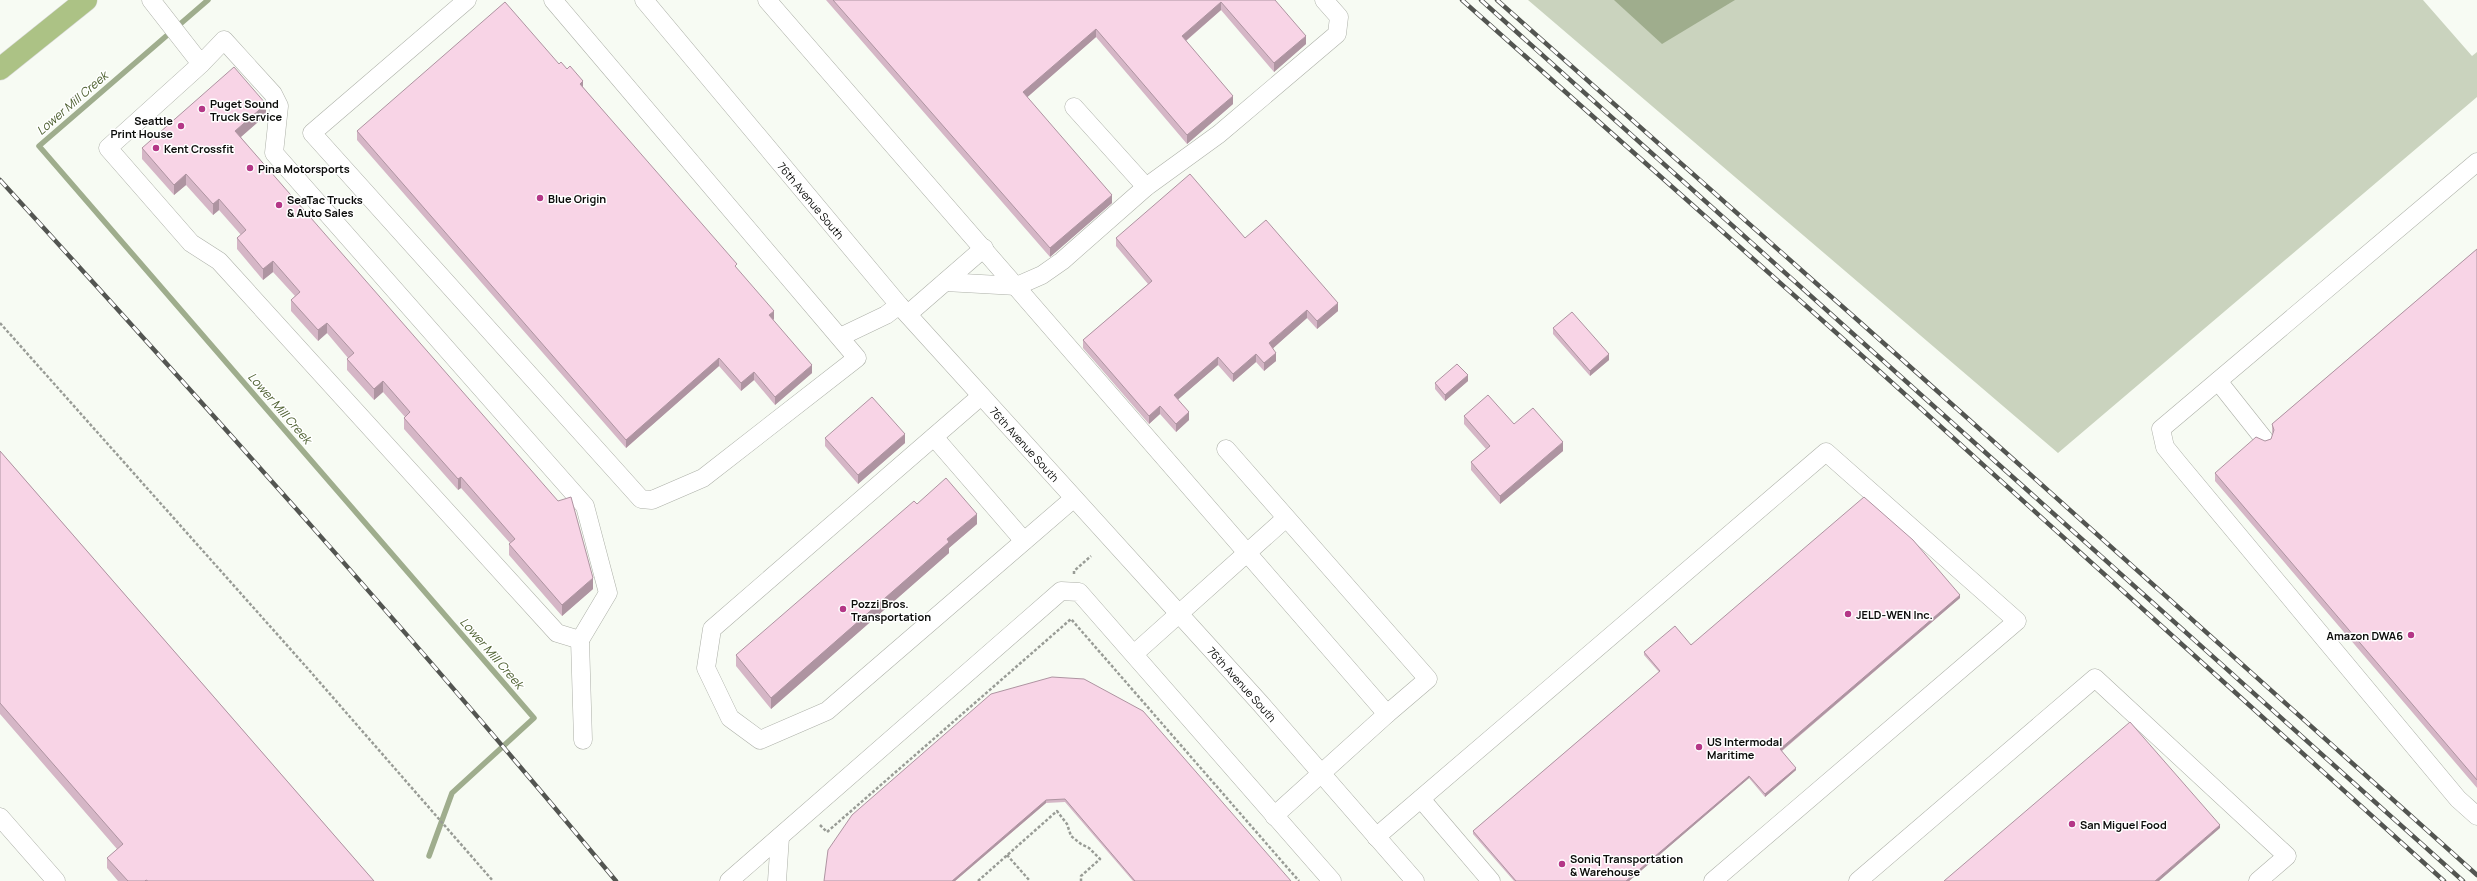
<svg xmlns="http://www.w3.org/2000/svg" width="2477" height="881" viewBox="0 0 2477 881" font-family="Manrope,sans-serif">
<rect width="100%" height="100%" fill="#f7fbf3"/>
<path fill="#cad3be" d="M 1528,0 L 2423,0 L 2472,56 L 2477,52 L 2477,97 L 2058,453 Z"/>
<path fill="#9fad8d" d="M 1614,0 L 1735,0 L 1662,44 Z"/>
<g fill="none" stroke-linecap="round" stroke-linejoin="round">
<path stroke="#9fad8d" stroke-width="5.5" d="M 208,0 L 39,146 L 534,718 L 452,793 L 429,856"/>
<g stroke="#adb0a8" stroke-width="19">
<g id="minor">
<path d="M 151,0 L 201,64 L 108,148 L 191,243 L 219,261 L 557,633 L 580,640 L 608,593 L 585,506 L 274,153 L 279,106 L 273,94 L 224,40 L 201,64"/>
<path d="M 467,0 L 312,133 L 641,499 L 652,500 L 703,478 L 857,358 L 553,0"/>
<path id="s1" d="M 644,0 L 899,305 L 1260,703 L 1415,881"/>
<path d="M 767,0 L 1387,714 L 1274,816"/>
<path d="M 1074,107 L 1146,187"/>
<path d="M 2477,162 L 2161,429 L 2165,447 L 2178,463 L 2458,799 L 2477,816"/>
<path d="M 945,282 L 1017,286 L 1042,275 L 1062,261 L 1146,187 L 1219,134 L 1337,34 L 1339,17 L 1324,0"/>
<path d="M 908,314 L 984,248"/>
<path d="M 840,337 L 886,315 L 899,305"/>
<path d="M 2218,381 L 2264,439"/>
<path d="M 981,396 L 712,629 L 706,668 L 730,718 L 760,740 L 827,711 L 1073,499"/>
<path d="M 934,437 L 1024,541"/>
<path d="M 1226,449 L 1428,679 L 1387,714"/>
<path d="M 580,640 L 583,740"/>
<path d="M 1134,654 L 1286,518"/>
<path d="M 1421,799 L 1491,881"/>
<path d="M 0,817 L 56,881"/>
<path d="M 1376,837 L 1826,452 L 2017,621 L 1713,881"/>
<path d="M 729,881 L 1061,591 L 1079,592 L 1332,881"/>
<path d="M 777,881 L 780,837"/>
<path d="M 1858,881 L 2095,678 L 2287,856 L 2258,881"/>
</g>
</g>
<g stroke="#d8d8d8" stroke-width="23">
<path id="major" d="M 0,69 L 86,0"/>
</g>
<path stroke="#999c96" stroke-width="2.5" stroke-dasharray="3 2" stroke-linecap="butt" d="M 0,323 L 309,670 L 493,881
M 1074,574 L 1074,571 L 1091,556
M 820,825 L 827,832 L 1071,619 L 1299,881
M 1007,855 L 1030,881
M 978,881 L 1057,811 L 1067,824 L 1071,836 L 1081,844 L 1089,848 L 1100,859 L 1081,876 L 1081,881"/>
<use href="#minor" stroke="#fff" stroke-width="18"/>
<use href="#major" stroke="#acc285" stroke-width="22"/>
<g stroke="#535551" stroke-width="4.5">
<path id="rail" d="M 1462,0 L 1877,369 L 2444,881
M 1481,0 L 2463,881
M 1497,0 L 1897,355 L 2477,875
M 0,180 C 209,409 417,641 616,881"/>
</g>
<use href="#rail" stroke="#fff" stroke-width="3" stroke-dasharray="9" stroke-linecap="butt"/>
</g>
<path fill="#d5b6c6" d="M 826,0 L 1275,0 L 1306,44 L 1274,72 L 1221,10 L 1186,41 L 1233,104 L 1187,144 L 1096,37 L 1027,97 L 1112,203 L 1050,257 Z
M 559,64 L 583,87 L 737,269 L 774,319 L 773,320 L 812,373 L 775,405 L 754,380 L 741,391 L 719,366 L 626,448 L 357,140 L 357,131 Z
M 266,115 L 241,137 L 593,589 L 562,616 L 509,555 L 509,544 L 510,543 L 461,488 L 458,490 L 404,429 L 404,418 L 405,417 L 383,392 L 374,400 L 347,370 L 347,359 L 348,358 L 327,333 L 318,341 L 291,311 L 291,300 L 295,296 L 273,272 L 263,280 L 237,249 L 237,238 L 241,235 L 219,210 L 213,215 L 186,185 L 174,195 L 142,159 L 142,148 Z
M 1116,238 L 1245,238 L 1338,311 L 1317,329 L 1307,318 L 1273,348 L 1276,361 L 1264,371 L 1256,362 L 1233,382 L 1218,365 L 1178,399 L 1189,420 L 1176,432 L 1160,414 L 1149,424 L 1083,348 L 1083,340 L 1148,284 L 1116,246 Z
M 2477,249 L 2477,788 L 2215,481 L 2215,473 L 2265,441 L 2271,439 L 2273,434 L 2272,432 L 2272,424 Z
M 1553,328 L 1609,360 L 1590,376 L 1553,334 Z
M 1468,381 L 1445,401 L 1435,389 L 1435,383 Z
M 1464,416 L 1514,424 L 1563,451 L 1500,504 L 1471,470 L 1471,462 L 1486,449 L 1464,424 Z
M 825,438 L 905,443 L 858,484 L 825,446 Z
M 0,451 L 374,881 L 118,881 L 107,868 L 107,858 L 117,849 L 0,714 Z
M 917,504 L 977,524 L 949,548 L 949,553 L 771,709 L 736,666 L 736,655 Z
M 1960,598 L 1782,751 L 1796,770 L 1765,797 L 1749,778 L 1629,881 L 1514,881 L 1473,834 L 1473,831 L 1659,672 L 1644,655 L 1644,652 Z
M 991,694 L 1291,881 L 1133,881 L 1065,802 L 1046,803 L 955,881 L 824,881 Z"/>
<path fill="#ae94a1" d="M 1221,2 L 1221,10 L 1182,44 L 1182,36 Z
M 1096,29 L 1096,37 L 1023,101 L 1023,92 Z
M 1306,36 L 1306,44 L 1274,72 L 1274,63 Z
M 583,81 L 583,89 L 580,84 Z
M 1233,96 L 1233,104 L 1187,144 L 1187,135 Z
M 266,104 L 266,115 L 235,142 L 235,131 Z
M 186,174 L 186,185 L 174,195 L 174,185 Z
M 1112,195 L 1112,203 L 1050,257 L 1050,248 Z
M 219,199 L 219,210 L 213,215 L 213,204 Z
M 273,261 L 273,272 L 263,280 L 263,269 Z
M 1338,303 L 1338,311 L 1317,329 L 1317,321 Z
M 1307,310 L 1307,318 L 1269,352 L 1269,343 Z
M 774,311 L 774,319 L 769,324 L 769,315 Z
M 327,323 L 327,333 L 318,341 L 318,330 Z
M 1276,353 L 1276,361 L 1264,371 L 1264,363 Z
M 1256,354 L 1256,362 L 1233,382 L 1233,374 Z
M 1609,354 L 1609,360 L 1590,376 L 1590,371 Z
M 1218,357 L 1218,365 L 1174,403 L 1174,395 Z
M 719,358 L 719,366 L 626,448 L 626,440 Z
M 812,365 L 812,373 L 775,405 L 775,397 Z
M 754,372 L 754,380 L 741,391 L 741,383 Z
M 1468,375 L 1468,381 L 1445,401 L 1445,395 Z
M 383,381 L 383,392 L 374,400 L 374,389 Z
M 1160,406 L 1160,414 L 1149,424 L 1149,416 Z
M 1189,412 L 1189,420 L 1176,432 L 1176,424 Z
M 905,434 L 905,443 L 858,484 L 858,475 Z
M 1563,442 L 1563,451 L 1500,504 L 1500,496 Z
M 461,477 L 461,488 L 458,490 L 458,479 Z
M 977,514 L 977,524 L 949,548 L 949,553 L 771,709 L 771,698 L 947,539 Z
M 593,578 L 593,589 L 562,616 L 562,605 Z
M 1960,595 L 1960,598 L 1780,752 L 1780,749 Z
M 1796,768 L 1796,770 L 1765,797 L 1765,794 Z
M 1749,776 L 1749,778 L 1629,881 L 1626,881 Z
M 1046,800 L 1046,803 L 955,881 L 952,881 Z
M 2220,825 L 2220,828 L 2159,881 L 2155,881 Z"/>
<path fill="#f8d4e6" stroke="#ae94a1" d="M 833,0 L 1275,0 L 1306,36 L 1274,63 L 1221,2 L 1182,36 L 1233,96 L 1187,135 L 1096,29 L 1023,92 L 1112,195 L 1050,248 Z
M 505,2 L 559,64 L 561,62 L 567,69 L 570,66 L 583,81 L 580,84 L 737,264 L 735,266 L 774,311 L 769,315 L 812,365 L 775,397 L 754,372 L 741,383 L 719,358 L 626,440 L 357,131 Z
M 234,67 L 266,104 L 235,131 L 558,501 L 571,497 L 593,578 L 562,605 L 509,544 L 515,539 L 461,477 L 458,479 L 404,418 L 410,412 L 383,381 L 374,389 L 347,359 L 354,353 L 327,323 L 318,330 L 291,300 L 300,292 L 273,261 L 263,269 L 237,238 L 246,230 L 219,199 L 213,204 L 186,174 L 174,185 L 142,148 Z
M 1190,174 L 1245,238 L 1266,220 L 1338,303 L 1317,321 L 1307,310 L 1269,343 L 1276,353 L 1264,363 L 1256,354 L 1233,374 L 1218,357 L 1174,395 L 1189,412 L 1176,424 L 1160,406 L 1149,416 L 1083,340 L 1152,281 L 1116,238 Z
M 2477,249 L 2477,780 L 2215,473 L 2256,437 L 2265,441 L 2271,439 L 2274,430 L 2272,424 Z
M 1572,312 L 1609,354 L 1590,371 L 1553,328 Z
M 1457,364 L 1468,375 L 1445,395 L 1435,383 Z
M 1488,395 L 1514,424 L 1533,408 L 1563,442 L 1500,496 L 1471,462 L 1490,446 L 1464,416 Z
M 872,397 L 905,434 L 858,475 L 825,438 Z
M 0,451 L 374,881 L 148,881 L 146,880 L 145,881 L 128,881 L 107,858 L 123,844 L 0,703 Z
M 946,478 L 977,514 L 947,539 L 949,542 L 771,698 L 736,655 L 914,501 L 917,504 Z
M 1864,497 L 1913,540 L 1960,595 L 1780,749 L 1796,768 L 1765,794 L 1749,776 L 1626,881 L 1516,881 L 1473,831 L 1660,671 L 1644,652 L 1675,626 L 1691,645 Z
M 1052,677 L 1084,679 L 1143,711 L 1291,881 L 1135,881 L 1065,799 L 1046,800 L 952,881 L 824,881 L 828,850 L 852,815 L 991,694 Z
M 2130,722 L 2220,825 L 2155,881 L 1944,881 Z"/>
<g fill="#b43787" stroke="#fff" stroke-width="1.5">
<circle cx="202" cy="109" r="4"/>
<circle cx="181" cy="126" r="4"/>
<circle cx="156" cy="148" r="4"/>
<circle cx="250" cy="168" r="4"/>
<circle cx="540" cy="198" r="4"/>
<circle cx="279" cy="205" r="4"/>
<circle cx="843" cy="609" r="4"/>
<circle cx="1848" cy="614" r="4"/>
<circle cx="2411" cy="635" r="4"/>
<circle cx="1699" cy="747" r="4"/>
<circle cx="2072" cy="824" r="4"/>
<circle cx="1562" cy="864" r="4"/>
</g>
<g text-anchor="middle" dominant-baseline="central" stroke-width="3" stroke-linejoin="round" paint-order="stroke">
<g font-size="11" font-weight="bold" fill="#0b0c0a" stroke="#fff" text-anchor="start">
<text x="210" y="103">Puget Sound<tspan x="210" dy="13">Truck Service</tspan></text>
<text x="173" y="120" text-anchor="end">Seattle<tspan x="173" dy="13">Print House</tspan></text>
<text x="164" y="148">Kent Crossfit</text>
<text x="258" y="168">Pina Motorsports</text>
<text x="548" y="198">Blue Origin</text>
<text x="287" y="199">SeaTac Trucks<tspan x="287" dy="13">&amp; Auto Sales</tspan></text>
<text x="851" y="603">Pozzi Bros.<tspan x="851" dy="13">Transportation</tspan></text>
<text x="1856" y="614">JELD-WEN Inc.</text>
<text x="2403" y="635" text-anchor="end">Amazon DWA6</text>
<text x="1707" y="741">US Intermodal<tspan x="1707" dy="13">Maritime</tspan></text>
<text x="2080" y="824">San Miguel Food</text>
<text x="1570" y="858">Soniq Transportation<tspan x="1570" dy="13">&amp; Warehouse</tspan></text>
</g>
<g font-size="11" fill="#0b0c0a" stroke="#fff">
<text stroke="none"><textPath href="#s1" startOffset="261">76th Avenue South</textPath></text>
<text stroke="none"><textPath href="#s1" startOffset="585">76th Avenue South</textPath></text>
<text stroke="none"><textPath href="#s1" startOffset="909">76th Avenue South</textPath></text>
</g>
<g font-size="12" font-style="italic" fill="#4b5e2d" stroke="#fff">
<text transform="translate(72 103) rotate(-41)">Lower Mill Creek</text>
<text transform="translate(280 408) rotate(49)">Lower Mill Creek</text>
<text transform="translate(492 653) rotate(49)">Lower Mill Creek</text>
</g>
</g>
</svg>
